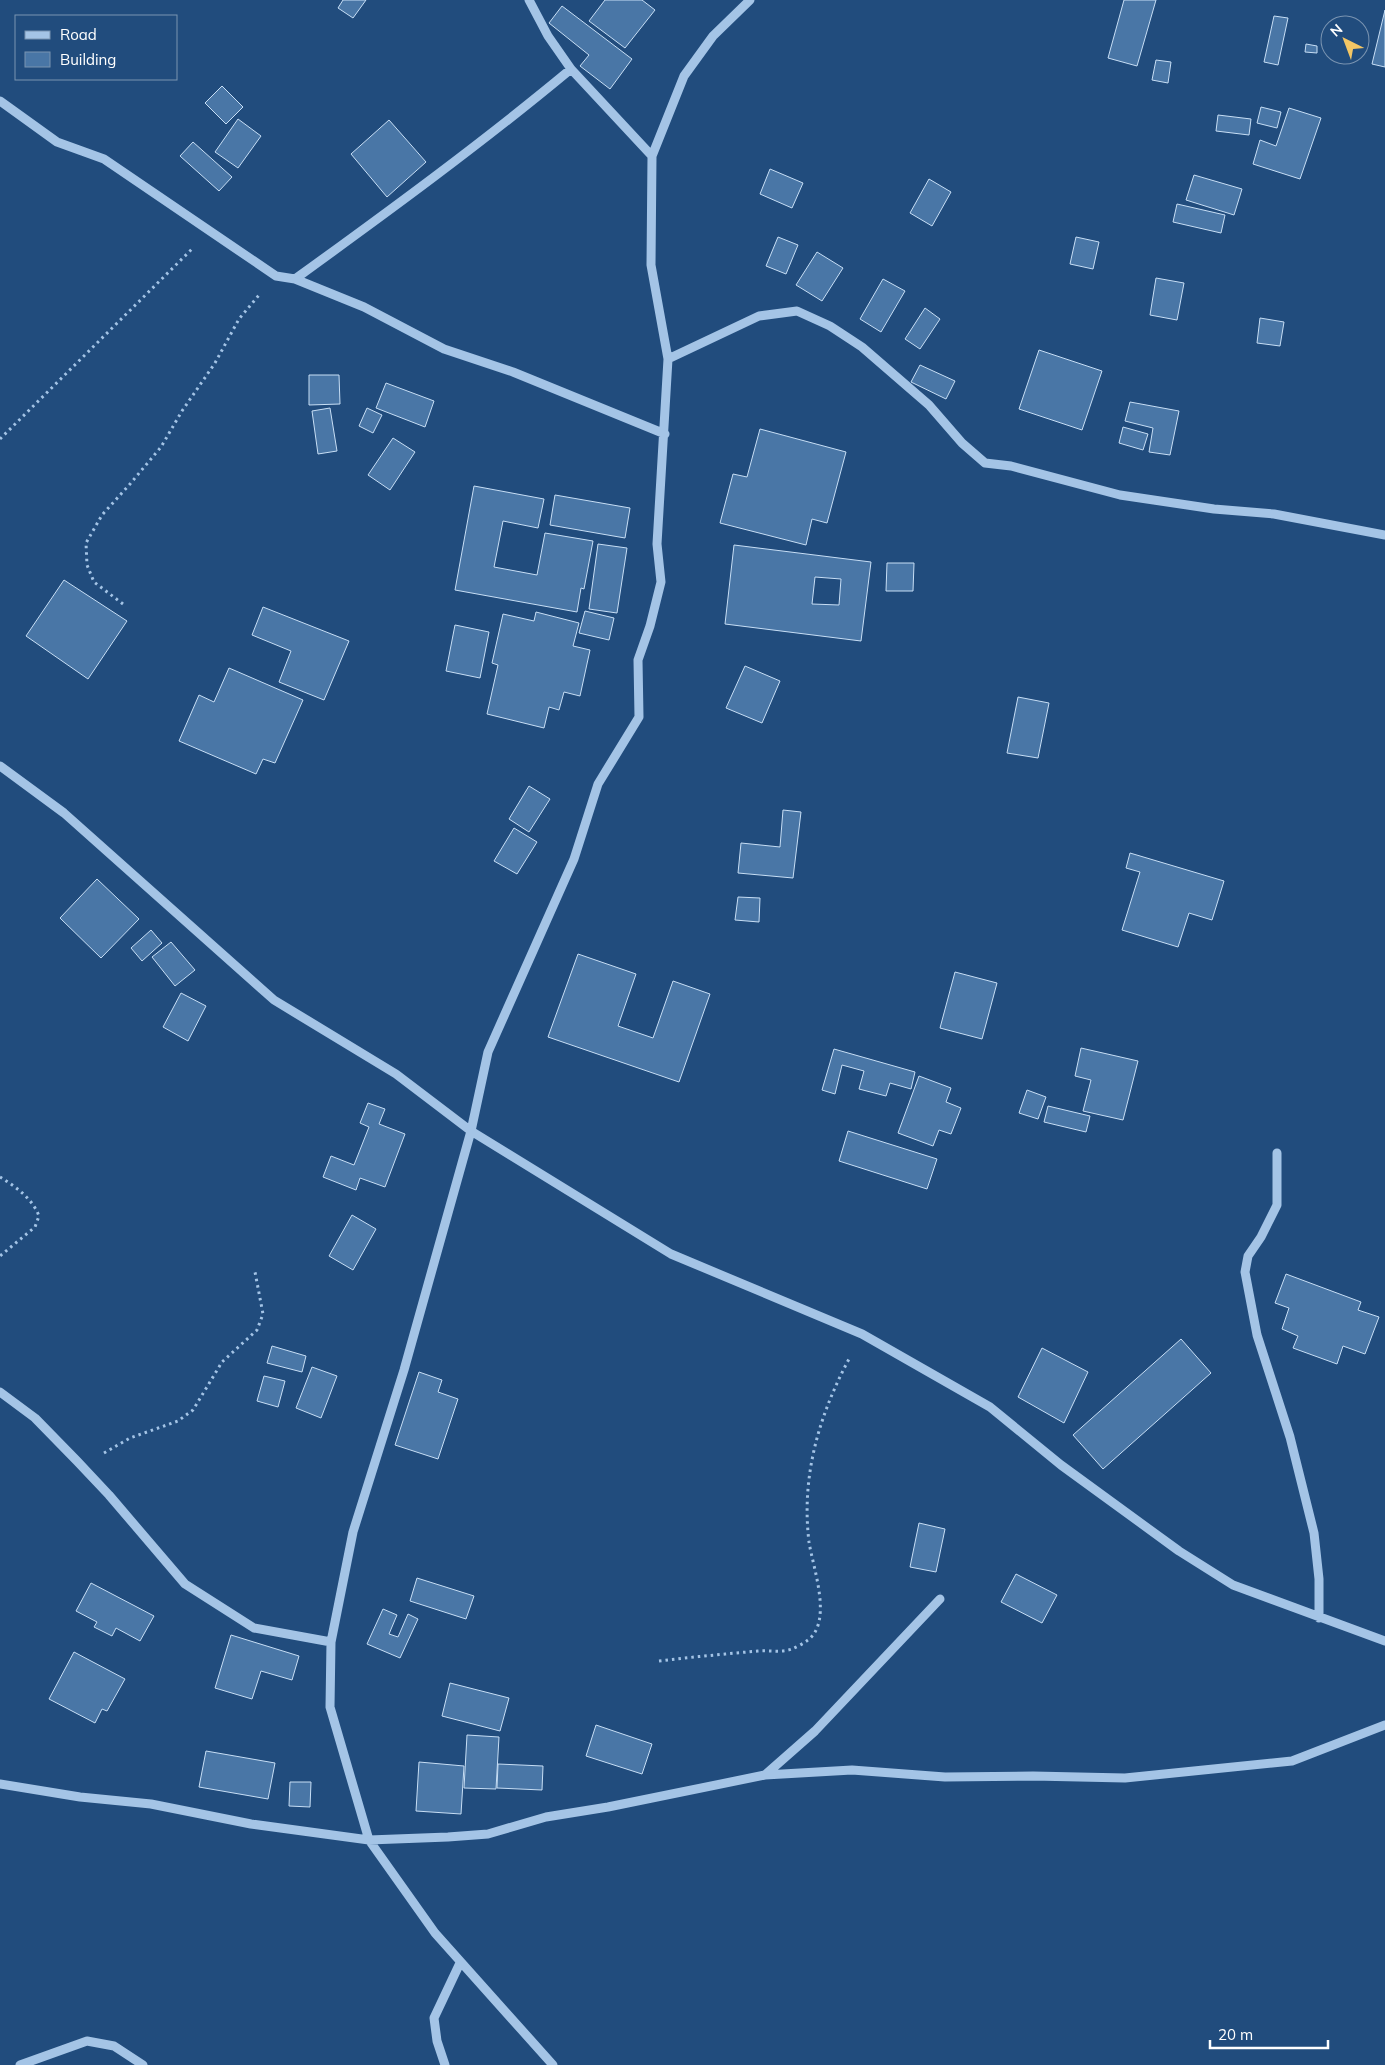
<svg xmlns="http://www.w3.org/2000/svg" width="1385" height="2065" viewBox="0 0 1385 2065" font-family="Mulish,sans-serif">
<rect width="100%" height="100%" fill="#214c7d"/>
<path fill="#4976a6" stroke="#c7def5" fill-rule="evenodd" d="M 343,0 L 366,0 L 353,18 L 338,8 Z
M 605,0 L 642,0 L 655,10 L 625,48 L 589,21 Z
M 1124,0 L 1156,0 L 1137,66 L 1108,58 Z
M 562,6 L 632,59 L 610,89 L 580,66 L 589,55 L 549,23 Z
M 1385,10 L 1385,67 L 1372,64 Z
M 1274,16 L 1288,18 L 1278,65 L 1264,62 Z
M 1306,44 L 1317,46 L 1317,53 L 1305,52 Z
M 1156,60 L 1171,62 L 1168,83 L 1152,80 Z
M 222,86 L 243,107 L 226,124 L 205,103 Z
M 1261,107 L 1281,112 L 1277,128 L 1257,123 Z
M 1289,108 L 1321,118 L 1300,179 L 1253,164 L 1260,140 L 1276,146 Z
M 1218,115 L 1251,119 L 1249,135 L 1216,131 Z
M 238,119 L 261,136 L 238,168 L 215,152 Z
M 389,120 L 426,162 L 387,197 L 351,154 Z
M 193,142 L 232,177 L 219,191 L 180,156 Z
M 770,169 L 803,183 L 792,208 L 760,194 Z
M 1194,175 L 1242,189 L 1234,215 L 1186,200 Z
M 929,179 L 951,192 L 932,226 L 910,213 Z
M 1177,204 L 1225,215 L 1221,233 L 1173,222 Z
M 778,237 L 798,245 L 786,274 L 766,266 Z
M 1076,237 L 1099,242 L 1093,269 L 1070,264 Z
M 817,252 L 843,268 L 822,301 L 796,285 Z
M 1156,278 L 1184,283 L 1177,320 L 1150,315 Z
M 883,279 L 905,291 L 881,332 L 860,319 Z
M 925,308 L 940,319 L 920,349 L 905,339 Z
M 1260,318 L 1284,322 L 1280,346 L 1257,343 Z
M 1039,350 L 1102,371 L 1082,430 L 1019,409 Z
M 920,365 L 955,381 L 946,399 L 911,382 Z
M 309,375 L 339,375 L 340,404 L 309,405 Z
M 386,383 L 434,401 L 425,427 L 376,408 Z
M 1130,402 L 1179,411 L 1170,455 L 1149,452 L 1153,428 L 1125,421 Z
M 330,408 L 337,451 L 318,454 L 312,411 Z
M 367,408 L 382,415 L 373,433 L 359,426 Z
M 1123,427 L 1148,434 L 1143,450 L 1119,443 Z
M 760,429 L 846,452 L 827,523 L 812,519 L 806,545 L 720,523 L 733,474 L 747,477 Z
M 393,438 L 415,452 L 390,490 L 368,475 Z
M 474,486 L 544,499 L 538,528 L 503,521 L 494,567 L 537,575 L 545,533 L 593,541 L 584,589 L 581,588 L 577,612 L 455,590 Z
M 555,495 L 630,508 L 625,538 L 550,525 Z
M 598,544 L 627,548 L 617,613 L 589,609 Z
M 734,545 L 871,562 L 861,641 L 725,624 ZM 815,577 L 841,579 L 839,605 L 812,604 Z
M 887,563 L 914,563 L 913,591 L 886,591 Z
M 64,580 L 127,621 L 88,679 L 26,636 Z
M 263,607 L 349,641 L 324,700 L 279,682 L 291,651 L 252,635 Z
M 585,611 L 614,618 L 609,640 L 579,633 Z
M 536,612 L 579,623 L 573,646 L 590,650 L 580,696 L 564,692 L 559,710 L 549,707 L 544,728 L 487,714 L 498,665 L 492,663 L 503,614 L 534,621 Z
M 455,625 L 489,632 L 480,678 L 446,671 Z
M 745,666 L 780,681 L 762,723 L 726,708 Z
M 229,668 L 303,700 L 275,763 L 263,759 L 256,774 L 179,741 L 199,695 L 214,702 Z
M 1018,697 L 1049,703 L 1038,758 L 1007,753 Z
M 529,786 L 550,799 L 529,832 L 509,819 Z
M 783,810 L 801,812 L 793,878 L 738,873 L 741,843 L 780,847 Z
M 514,828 L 537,842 L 517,874 L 494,861 Z
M 1130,853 L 1224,881 L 1212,920 L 1189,913 L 1178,947 L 1122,930 L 1140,872 L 1126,868 Z
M 97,879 L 139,919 L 101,958 L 60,918 Z
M 738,897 L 760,898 L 759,922 L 735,920 Z
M 151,930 L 162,943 L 142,961 L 131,948 Z
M 171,942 L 195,970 L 175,986 L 152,957 Z
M 578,954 L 636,974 L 618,1026 L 653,1038 L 673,981 L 710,994 L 679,1082 L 548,1037 Z
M 955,972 L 997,983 L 982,1039 L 940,1028 Z
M 181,993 L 206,1006 L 188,1041 L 163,1027 Z
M 1081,1048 L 1138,1061 L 1123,1120 L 1083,1111 L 1091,1080 L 1075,1076 Z
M 834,1049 L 915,1072 L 911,1089 L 890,1083 L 886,1096 L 859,1089 L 864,1071 L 842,1065 L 835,1094 L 822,1090 Z
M 919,1076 L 951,1088 L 946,1102 L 961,1108 L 951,1134 L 939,1130 L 933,1146 L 898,1133 Z
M 1027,1090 L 1046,1097 L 1038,1119 L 1019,1113 Z
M 368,1103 L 385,1109 L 379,1124 L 405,1134 L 385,1187 L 360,1178 L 356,1190 L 323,1177 L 331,1156 L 354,1165 L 369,1127 L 360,1123 Z
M 1048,1106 L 1090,1116 L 1086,1132 L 1044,1122 Z
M 848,1131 L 937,1159 L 927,1189 L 839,1161 Z
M 352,1215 L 376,1229 L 353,1270 L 329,1256 Z
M 1286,1274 L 1361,1302 L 1358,1310 L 1379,1317 L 1365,1354 L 1343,1346 L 1337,1364 L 1293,1348 L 1298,1336 L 1282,1329 L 1289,1308 L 1275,1303 Z
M 1181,1339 L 1211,1373 L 1103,1469 L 1073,1435 Z
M 272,1346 L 306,1356 L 302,1372 L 267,1363 Z
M 1042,1348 L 1088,1372 L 1064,1423 L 1018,1397 Z
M 312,1367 L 337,1376 L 321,1418 L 296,1408 Z
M 419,1372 L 442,1380 L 438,1392 L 458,1399 L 438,1459 L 395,1445 Z
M 264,1376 L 285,1381 L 278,1407 L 257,1401 Z
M 919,1523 L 945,1529 L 936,1572 L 910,1567 Z
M 1016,1574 L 1057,1595 L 1042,1623 L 1001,1602 Z
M 417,1578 L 474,1596 L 466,1619 L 410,1601 Z
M 91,1583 L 154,1616 L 140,1641 L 116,1628 L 112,1636 L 94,1627 L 97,1622 L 76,1611 Z
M 383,1609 L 397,1615 L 389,1634 L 398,1637 L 408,1614 L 418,1619 L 400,1658 L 367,1644 Z
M 231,1635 L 299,1656 L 292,1680 L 261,1671 L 252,1699 L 215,1688 Z
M 74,1652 L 125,1679 L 107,1711 L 102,1709 L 95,1723 L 49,1699 Z
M 450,1683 L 509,1698 L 500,1731 L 442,1716 Z
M 596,1725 L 652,1744 L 642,1774 L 586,1756 Z
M 467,1735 L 499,1737 L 496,1789 L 464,1788 Z
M 206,1751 L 275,1763 L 268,1799 L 199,1787 Z
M 419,1762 L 464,1766 L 461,1814 L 416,1811 Z
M 498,1764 L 543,1766 L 542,1790 L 497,1788 Z
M 290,1782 L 311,1782 L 310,1807 L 289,1806 Z"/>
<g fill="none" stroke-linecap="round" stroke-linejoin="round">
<path stroke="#a4c4e6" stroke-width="3" stroke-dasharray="2.5 4" stroke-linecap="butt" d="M 0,439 L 193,248
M 123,604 L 94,582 L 87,565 L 86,543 L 102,515 L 130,484 L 161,447 L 182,411 L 215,363 L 239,319 L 259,295
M 0,1177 C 16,1187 32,1198 39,1216 L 35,1227 L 0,1256
M 104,1453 L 130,1438 L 178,1421 L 193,1410 L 222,1362 L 257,1330 L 263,1314 L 255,1272
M 659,1661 C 692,1657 725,1654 758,1651 C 769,1650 781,1653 792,1649 C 797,1647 804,1643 808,1640 C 833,1621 813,1568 809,1542 C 801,1476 819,1415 850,1357"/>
<path stroke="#a4c4e6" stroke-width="9" d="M 529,0 L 548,36 L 571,69 L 652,156
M 0,101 L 57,142 L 104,159 L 276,276 L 295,279 L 364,307 L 444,349 L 513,372 L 665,434
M 295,279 C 389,211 482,143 571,69
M 668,359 L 759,316 L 797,311 L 830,326 L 862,347 L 929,405 L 962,443 L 985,463 L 1011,466 L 1120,495 L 1214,509 L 1274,514 L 1385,535
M 0,766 L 64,813 L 274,1000 L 396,1074 L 471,1131 L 671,1254 L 862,1334 L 990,1407 L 1061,1465 L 1179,1551 L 1233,1585 L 1385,1641
M 1277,1153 L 1277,1205 L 1261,1237 L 1248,1256 L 1245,1272 L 1257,1335 L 1290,1437 L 1314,1533 L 1319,1579 L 1319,1618
M 0,1392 L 35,1418 L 77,1461 L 109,1495 L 185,1584 L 254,1628 L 331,1642
M 765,1775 L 815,1731 L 940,1599
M 0,1784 L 80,1797 L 151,1804 L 251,1824 L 369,1840 L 448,1837 L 488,1834 L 546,1817 L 608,1807 L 765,1775 L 852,1770 L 945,1777 L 1033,1776 L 1125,1778 L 1292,1761 L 1385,1725
M 20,2065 L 87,2041 L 114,2046 L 143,2065
M 445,2065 L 437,2041 L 434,2018 L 460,1963
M 553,2065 L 435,1933 L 369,1840 L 330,1707 L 331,1642 L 353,1532 L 404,1370 L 471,1131 L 488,1052 L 574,859 L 598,784 L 639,717 L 638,660 L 650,626 L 661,582 L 657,544 L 668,359 L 651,265 L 652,156 L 684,76 L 713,36 L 750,0"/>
</g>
<rect x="15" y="15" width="162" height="65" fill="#214c7d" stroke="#7a94b1"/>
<rect x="25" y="31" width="25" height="8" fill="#a4c4e6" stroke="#7a94b1"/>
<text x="60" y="40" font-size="15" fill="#ffffff">Road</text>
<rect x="25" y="52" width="25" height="15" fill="#4976a6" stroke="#7a94b1"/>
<text x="60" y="65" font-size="15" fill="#ffffff">Building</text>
<g transform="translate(1345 40) rotate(318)"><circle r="24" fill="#214c7d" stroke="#7a94b1"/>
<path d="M0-4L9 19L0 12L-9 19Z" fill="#f3c665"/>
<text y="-8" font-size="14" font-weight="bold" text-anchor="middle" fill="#ffffff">N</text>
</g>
<path d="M1210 2040v8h118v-8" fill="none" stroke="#ffffff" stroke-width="2.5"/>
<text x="1218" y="2040" font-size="15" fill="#ffffff" stroke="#214c7d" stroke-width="4" paint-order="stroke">20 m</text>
</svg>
